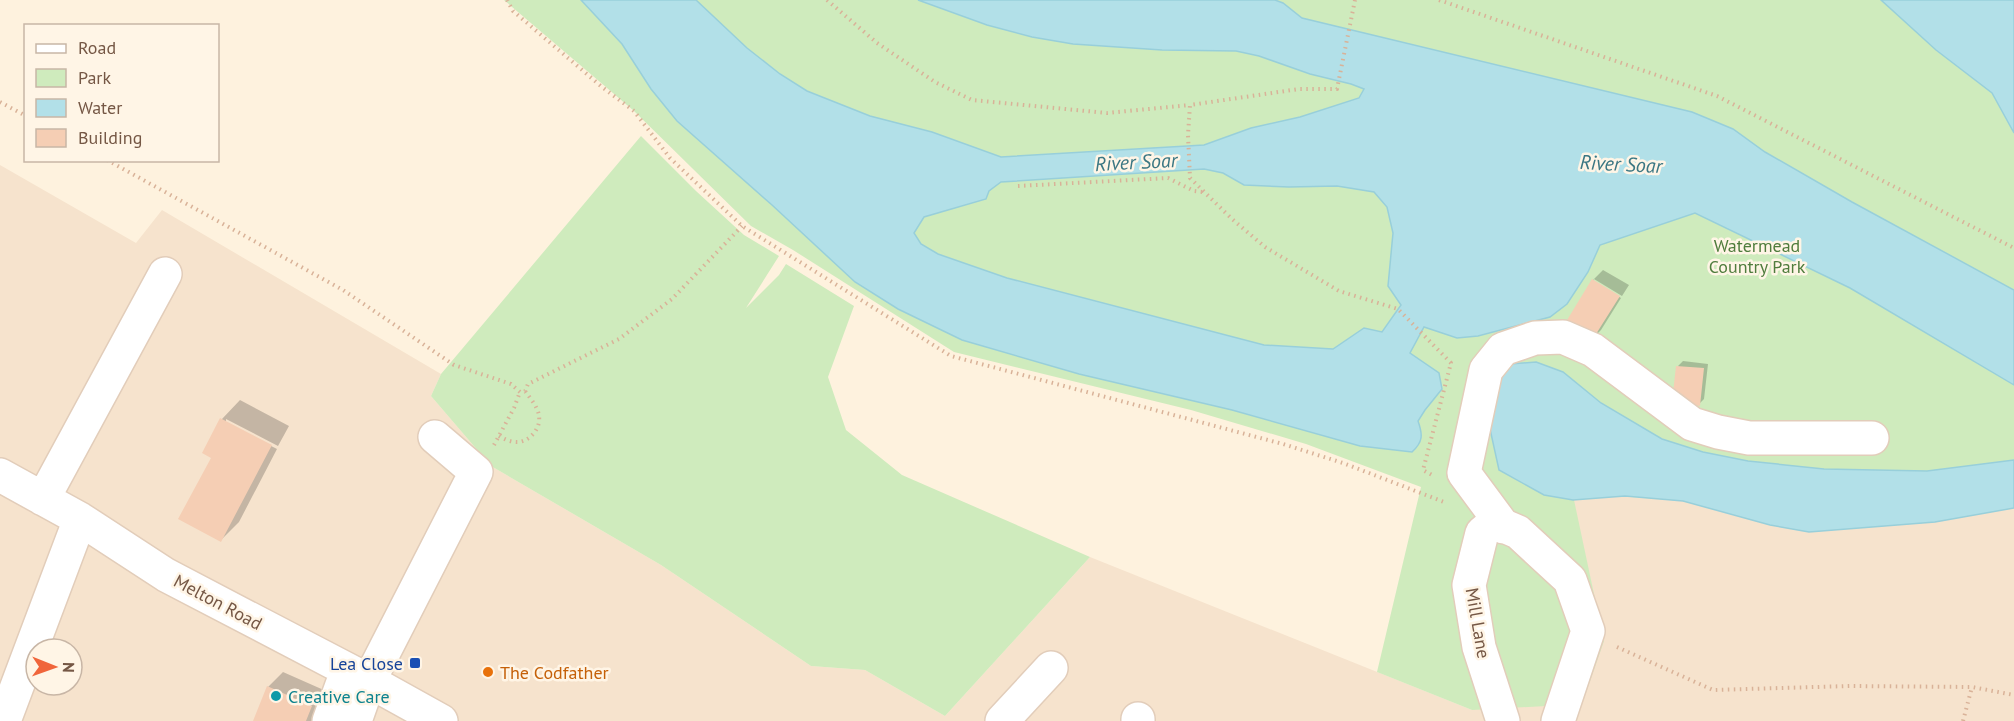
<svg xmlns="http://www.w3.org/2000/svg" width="2014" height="721" viewBox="0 0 2014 721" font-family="'PT Sans',sans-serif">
<rect width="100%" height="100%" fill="#fef2de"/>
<path fill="#f6e3cd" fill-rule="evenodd" d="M 0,165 L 136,243 L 162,210 L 441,374 L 431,396 L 491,466 L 661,565 L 811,666 L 865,670 L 945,716 L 1090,557 L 1472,710 L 1604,641 L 1573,500 L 1618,496 L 1683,501 L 1770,525 L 1809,532 L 1935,522 L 2014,508 L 2014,721 L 0,721 ZM 36,649 L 72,649 L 72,685 L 36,685 Z"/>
<path fill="#cfebbd" d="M 504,0 L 2014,0 L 2014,508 L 1935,522 L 1809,532 L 1770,525 L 1683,501 L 1618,496 L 1574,500 L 1604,641 L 1582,704 L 1472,710 L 1377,672 L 1421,487 L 1306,444 L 1191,410 L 954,352 L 793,250 L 751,226 L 634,111 Z
M 641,136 L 696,191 L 744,235 L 779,256 L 746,308 L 779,275 L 786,264 L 854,306 L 828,377 L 846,430 L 902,475 L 1090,557 L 945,716 L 865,670 L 811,666 L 661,565 L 491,466 L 431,396 L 441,374 Z"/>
<path fill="#b2e0e8" stroke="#98cfda" stroke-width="1.5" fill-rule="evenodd" d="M 581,0 L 696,0 L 747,48 L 780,74 L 807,91 L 870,116 L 932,132 L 1001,157 L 1204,145 L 1251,128 L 1300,117 L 1359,98 L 1364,89 L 1351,84 L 1310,74 L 1259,56 L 1236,51 L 1162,50 L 1073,44 L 1032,37 L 987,25 L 918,0 L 1275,0 L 1283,3 L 1302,18 L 1692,112 L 1733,129 L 1765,152 L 1852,202 L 2014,290 L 2014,385 L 1850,288 L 1695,213 L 1600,245 L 1588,272 L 1567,304 L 1550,317 L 1478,336 L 1457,338 L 1424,327 L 1410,353 L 1439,373 L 1442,389 L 1425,410 L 1418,421 C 1423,435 1423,442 1412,452 L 1360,446 L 1232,410 L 1079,374 L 962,340 L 898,309 L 855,282 L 772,205 L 677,121 L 651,89 L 622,44 ZM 1204,169 L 1223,173 L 1244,185 L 1289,187 L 1337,186 L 1374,192 L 1387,207 L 1393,233 L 1388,286 L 1401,305 L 1382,332 L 1364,328 L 1333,349 L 1264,345 L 1007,278 L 938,254 L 921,244 L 914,233 L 924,217 L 986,199 L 989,191 L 1001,182 Z
M 1881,0 L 2014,0 L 2014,133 L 1992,93 L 1936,50 Z
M 1536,362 L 1563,372 L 1601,403 L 1662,439 L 1703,452 L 1748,461 L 1824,469 L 1927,471 L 2014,460 L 2014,508 L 1935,522 L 1809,532 L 1770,525 L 1683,501 L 1625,496 L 1573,500 L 1544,495 L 1499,470 L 1490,429 L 1492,378 L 1510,364 Z"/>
<path fill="#0003" d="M 1603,270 L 1629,285 L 1622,296 L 1594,279 Z
M 1594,279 L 1594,282 L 1621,298 L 1601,330 L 1591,340 L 1566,324 Z
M 1683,361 L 1708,364 L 1704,399 L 1699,404 L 1678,366 Z
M 240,400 L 289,426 L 278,446 L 226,419 L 226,423 L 277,449 L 239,522 L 221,540 L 213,457 L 204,453 L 222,419 Z
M 283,672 L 326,691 L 314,721 L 255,721 L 268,687 Z"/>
<path fill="#f5ceb4" d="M 1592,279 L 1620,296 L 1591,342 L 1564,325 Z
M 1676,366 L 1704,368 L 1700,406 L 1672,402 Z
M 220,418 L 272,445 L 221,542 L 178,519 L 211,458 L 202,453 Z
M 267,686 L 312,706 L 306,721 L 253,721 Z"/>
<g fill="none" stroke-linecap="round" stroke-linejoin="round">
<g stroke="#e2cdba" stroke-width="36">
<path id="minor" d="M 0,475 L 80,519 L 166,575 L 369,681 L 441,721
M 43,499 L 165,274
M 1504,527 L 1464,473 L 1486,370 L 1503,349 L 1535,338 L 1563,337 L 1593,350 L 1692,424 L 1718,432 L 1749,438 L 1872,438
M 1138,719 L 1138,721
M 4,721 L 80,519
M 329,721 L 347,671
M 355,721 L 369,681 L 476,472 L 435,437
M 1002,721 L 1051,668
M 1503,721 L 1479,647 L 1469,585 L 1482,533 L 1495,522 L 1518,532 L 1570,580 L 1588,631 L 1558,721"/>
</g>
<path stroke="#d9b298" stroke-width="4" stroke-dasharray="1.5 4.5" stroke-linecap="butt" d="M 507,0 L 513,11 L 602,87 L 634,111 L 670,158 L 742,226 L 951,356 L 1283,444 L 1343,463 L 1444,502
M 827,0 L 877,43 L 935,82 L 972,100 L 1107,113 L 1190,105
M 1355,0 L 1337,89 L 1299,89 L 1190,105 L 1188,135 L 1190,178 L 1232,219 L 1265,247 L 1339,291 L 1398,309 L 1451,363 L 1423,470 L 1432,475
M 1439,0 L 1717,96 L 2014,248
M 0,102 L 26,116
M 107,160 L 343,290 L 454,365 L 511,384 L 520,392 L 525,391 L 528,384 L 619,339 L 672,299 L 742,226
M 1018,186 L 1168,178 L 1194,191 L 1203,192
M 499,436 C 504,439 510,442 517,442 C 529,442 541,429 539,416 C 538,407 530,398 525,391
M 494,445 L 514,408 L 520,392
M 1617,647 L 1713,690 L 1850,686 L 1972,687 L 2014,695
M 1963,721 L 1972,687"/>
<use href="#minor" stroke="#fff" stroke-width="33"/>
</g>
<rect fill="#1a4fb4" stroke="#fff5e6" stroke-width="2" x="409" y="657" width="12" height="12" rx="3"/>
<circle fill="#e8710a" stroke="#fff5e6" stroke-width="2" cx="488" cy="672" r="6"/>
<circle fill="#0f9aa8" stroke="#fff5e6" stroke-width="2" cx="276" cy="696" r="6"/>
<g text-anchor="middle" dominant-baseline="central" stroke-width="5" stroke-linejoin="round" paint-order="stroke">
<g font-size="18" fill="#4f7c3c" stroke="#fff5e6">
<text x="1757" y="245">Watermead<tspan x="1757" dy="21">Country Park</tspan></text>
</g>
<g font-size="18" fill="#755745" stroke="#fff5e6">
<text transform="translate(218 602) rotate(28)">Melton Road</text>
<text transform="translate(1478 623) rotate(80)">Mill Lane</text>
</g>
<g font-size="18" fill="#164399" stroke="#fff5e6" text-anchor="end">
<text x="403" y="663">Lea Close</text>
</g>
<g font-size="18" fill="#c56008" stroke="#fff5e6" text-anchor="start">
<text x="500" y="672">The Codfather</text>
</g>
<g font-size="18" fill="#0d838f" stroke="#fff5e6" text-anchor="start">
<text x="288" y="696">Creative Care</text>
</g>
<g font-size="20" font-style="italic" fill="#3b7783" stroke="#fff5e6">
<text transform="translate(1136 162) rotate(-3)">River Soar</text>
<text transform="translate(1621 164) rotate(3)">River Soar</text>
</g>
</g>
<rect x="24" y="24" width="195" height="138" fill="#fff5e6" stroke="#c8b6a6" stroke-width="1.5"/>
<rect x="36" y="44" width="30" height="9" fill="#ffffff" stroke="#c8b6a6" stroke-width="1.5"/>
<text x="78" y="54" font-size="18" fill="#755745">Road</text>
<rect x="36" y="69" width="30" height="18" fill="#cfebbd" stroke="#c8b6a6" stroke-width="1.5"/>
<text x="78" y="84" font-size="18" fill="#755745">Park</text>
<rect x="36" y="99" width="30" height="18" fill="#b2e0e8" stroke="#c8b6a6" stroke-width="1.5"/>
<text x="78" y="114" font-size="18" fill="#755745">Water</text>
<rect x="36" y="129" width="30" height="18" fill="#f5ceb4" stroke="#c8b6a6" stroke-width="1.5"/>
<text x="78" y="144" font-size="18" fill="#755745">Building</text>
<g transform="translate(54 667) rotate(91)"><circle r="28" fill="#fff5e6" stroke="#c8b6a6" stroke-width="1.5"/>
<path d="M0-4.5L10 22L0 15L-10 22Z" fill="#f0653b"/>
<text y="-9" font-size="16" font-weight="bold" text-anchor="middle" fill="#755745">N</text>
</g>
</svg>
